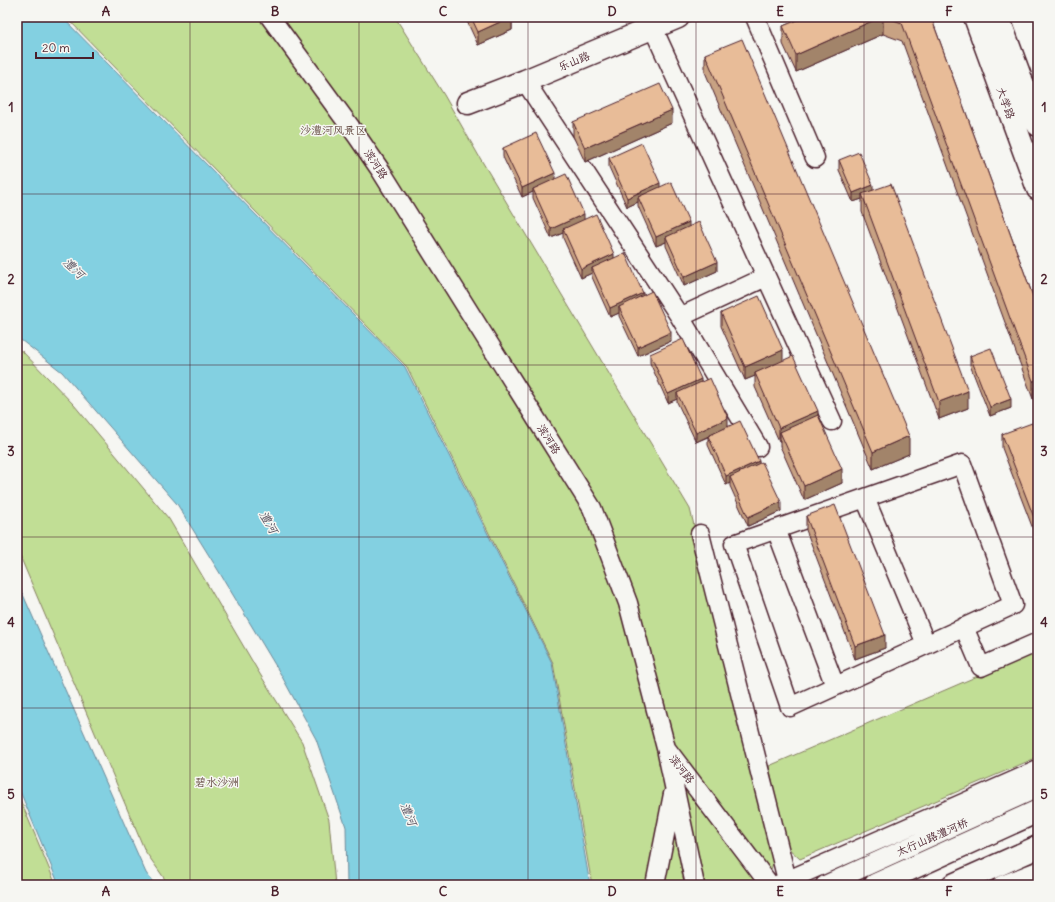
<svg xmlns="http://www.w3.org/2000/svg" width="1055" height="902" viewBox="0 0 1055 902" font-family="Delius,'LXGW WenKai TC',sans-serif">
<rect width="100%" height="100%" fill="#f6f6f2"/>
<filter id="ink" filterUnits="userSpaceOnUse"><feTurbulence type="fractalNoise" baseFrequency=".025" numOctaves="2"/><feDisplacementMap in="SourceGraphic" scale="8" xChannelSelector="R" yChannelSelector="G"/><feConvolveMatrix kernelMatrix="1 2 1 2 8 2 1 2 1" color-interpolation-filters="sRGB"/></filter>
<g filter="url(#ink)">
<path fill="#c1de95" stroke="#867e60" d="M 66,17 L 395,17 L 444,95 L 480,158 L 690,509 L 775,857 L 766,885 L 592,885 L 553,663 L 407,367 Z
M 17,350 L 22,351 L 74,405 L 169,519 L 258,671 L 302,742 L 329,820 L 335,885 L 169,885 L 145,851 L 17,549 Z
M 1038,650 L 1038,757 L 800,859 L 786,846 L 769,766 Z
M 17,792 L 56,885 L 17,885 Z"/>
<path fill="#83d0e1" stroke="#6c8998" d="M 17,17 L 62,17 L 405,367 L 552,663 L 590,885 L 347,885 L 346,827 L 316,739 L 280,673 L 218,570 L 177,504 L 62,372 L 17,337 Z
M 17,581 L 146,873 L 155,885 L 59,885 L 17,784 Z"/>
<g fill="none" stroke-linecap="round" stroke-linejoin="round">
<g stroke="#4a1f2b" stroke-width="21">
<path id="street" d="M 270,17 L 357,136 L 381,171 L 592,508 L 628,603 L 666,748 L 770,885
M 755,17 L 815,158
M 653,28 L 832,421
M 525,81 L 680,317 L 758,447
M 680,317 L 766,277
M 962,464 L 1013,605 L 790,707 L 734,544 Z
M 865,498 L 926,644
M 776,529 L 835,686
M 700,534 L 787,880
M 964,627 L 981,667 L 1038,642
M 667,753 L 695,885
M 655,885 L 673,794
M 777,885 L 1038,770
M 825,885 L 1038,788
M 1002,885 L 1038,871"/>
</g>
<g stroke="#4a1f2b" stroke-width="25">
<path id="secondary" d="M 975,17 L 1038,189
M 998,17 L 1038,125
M 468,103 L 525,81 L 678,17
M 875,885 L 1038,811
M 953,885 L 1038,847"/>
</g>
<use href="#street" stroke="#f6f6f2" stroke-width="18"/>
<use href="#secondary" stroke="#f6f6f2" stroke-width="22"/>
</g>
<path fill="#c8a283" stroke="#4a1f2b" d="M 465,17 L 512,17 L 512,30 L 478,45 Z
M 805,17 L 931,17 L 1038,310 L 1033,399 L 902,41 L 883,34 L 796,72 L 783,44 L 783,26 Z
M 705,54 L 909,454 L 873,469 L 705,72 Z
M 573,122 L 672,123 L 585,162 L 573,136 Z
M 503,148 L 555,179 L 584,219 L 643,295 L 671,341 L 638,356 L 619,316 L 619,313 L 610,317 L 592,277 L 592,273 L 581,278 L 563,238 L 563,233 L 551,238 L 533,198 L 533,192 L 522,197 L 503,157 Z
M 609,158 L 660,187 L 689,226 L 717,271 L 684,286 L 666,246 L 666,242 L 656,246 L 638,206 L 638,202 L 627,207 L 609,167 Z
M 839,160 L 873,190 L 968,408 L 939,419 L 862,212 L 862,199 L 853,202 L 839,170 Z
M 721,313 L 783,361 L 818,416 L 842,483 L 804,500 L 780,446 L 780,441 L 779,441 L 755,387 L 755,376 L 745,380 L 721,326 Z
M 650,354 L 701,382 L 728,426 L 759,463 L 781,511 L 748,526 L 730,486 L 730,483 L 726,485 L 708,445 L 708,437 L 696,442 L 677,402 L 677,399 L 668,403 L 650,363 Z
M 970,356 L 1011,408 L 990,416 L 970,365 Z
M 1002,434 L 1038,439 L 1038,542 L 1002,448 Z
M 806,516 L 885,648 L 855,659 L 806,530 Z"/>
<path fill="#a2846a" stroke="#4a1f2b" d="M 511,17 L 512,17 L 512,30 L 478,45 L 478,32 Z
M 881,17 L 883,17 L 883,34 L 796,72 L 796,55 Z
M 672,110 L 672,123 L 585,162 L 585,148 Z
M 555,173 L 555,182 L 533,189 L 533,192 L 522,197 L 522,188 Z
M 660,183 L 660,192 L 638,197 L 638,202 L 627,207 L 627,198 Z
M 873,185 L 873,194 L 862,194 L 862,199 L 853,202 L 853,193 Z
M 584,214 L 584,223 L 563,229 L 563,233 L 551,238 L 551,229 Z
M 689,222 L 689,231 L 666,237 L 666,242 L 656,246 L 656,237 Z
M 614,254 L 614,263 L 592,268 L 592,273 L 581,278 L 581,269 Z
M 717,262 L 717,271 L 684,286 L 684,277 Z
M 643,293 L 643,302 L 619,307 L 619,313 L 610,317 L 610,308 Z
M 671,332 L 671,341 L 638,356 L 638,347 Z
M 783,350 L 783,363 L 755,373 L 755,376 L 745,380 L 745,367 Z
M 701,379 L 701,388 L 677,393 L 677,399 L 668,403 L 668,394 Z
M 1038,380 L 1038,397 L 1033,399 L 1033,381 Z
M 968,391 L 968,408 L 939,419 L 939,402 Z
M 1011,399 L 1011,408 L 990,416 L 990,407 Z
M 818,411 L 818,424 L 780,432 L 780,441 L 779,441 L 779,428 Z
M 728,418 L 728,427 L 696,442 L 696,433 Z
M 909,436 L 909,454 L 873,469 L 873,452 Z
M 759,461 L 759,470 L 730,477 L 730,483 L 726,485 L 726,476 Z
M 842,469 L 842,483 L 804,500 L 804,486 Z
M 781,502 L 781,511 L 748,526 L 748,517 Z
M 885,635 L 885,648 L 855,659 L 855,646 Z"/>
<path fill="#e8bc98" stroke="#4a1f2b" d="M 471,17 L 511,17 L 478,32 Z
M 805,17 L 881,17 L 796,55 L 783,26 Z
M 885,17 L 931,17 L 1038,310 L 1038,380 L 1033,381 L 902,23 Z
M 742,39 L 909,436 L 873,452 L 705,54 Z
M 660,84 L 672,110 L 585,148 L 573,122 Z
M 536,133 L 555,173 L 522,188 L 503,148 Z
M 642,143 L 660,183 L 627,198 L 609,158 Z
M 859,152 L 873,185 L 853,193 L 839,160 Z
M 566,174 L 584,214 L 551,229 L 533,189 Z
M 671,182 L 689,222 L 656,237 L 638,197 Z
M 891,184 L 968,391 L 939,402 L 862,194 Z
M 596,214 L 614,254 L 581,269 L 563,229 Z
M 699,222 L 717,262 L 684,277 L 666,237 Z
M 625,253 L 643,293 L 610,308 L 592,268 Z
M 652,291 L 671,332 L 638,347 L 619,307 Z
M 759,296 L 783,350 L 745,367 L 721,313 Z
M 683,339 L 701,379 L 668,394 L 650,354 Z
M 991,348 L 1011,399 L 990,407 L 970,356 Z
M 793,356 L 818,411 L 779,428 L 755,373 Z
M 710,378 L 728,418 L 696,433 L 677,393 Z
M 818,415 L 842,469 L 804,486 L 780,432 Z
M 740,421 L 759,461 L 726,476 L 708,436 Z
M 1032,423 L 1038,439 L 1038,528 L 1002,434 Z
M 762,462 L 781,502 L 748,517 L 730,477 Z
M 835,505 L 885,635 L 855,646 L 806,516 Z"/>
</g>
<path fill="none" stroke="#4a1f2b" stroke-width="1" stroke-opacity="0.55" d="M 190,17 L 190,885M 359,17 L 359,885M 528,17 L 528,885M 696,17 L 696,885M 864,17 L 864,885M 17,194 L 1038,194M 17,365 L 1038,365M 17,537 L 1038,537M 17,708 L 1038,708"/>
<g text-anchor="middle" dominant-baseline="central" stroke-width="3" stroke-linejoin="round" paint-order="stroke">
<g font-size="11" fill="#4a1f2b" stroke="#f6f6f2">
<text transform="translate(574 61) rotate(-22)">乐山路</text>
<text transform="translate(1006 103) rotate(70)">大学路</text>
<text transform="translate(376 164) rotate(57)">滨河路</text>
<text transform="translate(549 439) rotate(58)">滨河路</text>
<text transform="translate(682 769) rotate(52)">滨河路</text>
<text transform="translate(932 837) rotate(-24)">太行山路澧河桥</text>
</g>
<g font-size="11" fill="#684f46" stroke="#f6f6f2">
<text x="333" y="130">沙澧河风景区</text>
<text x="217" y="782">碧水沙洲</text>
</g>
<g font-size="12" font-style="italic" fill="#5b5462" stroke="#f6f6f2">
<text transform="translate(74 268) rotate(43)">澧河</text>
<text transform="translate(269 522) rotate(60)">澧河</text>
<text transform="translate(409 814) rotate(67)">澧河</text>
</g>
</g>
<rect width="1055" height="902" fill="none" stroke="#f6f6f2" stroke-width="44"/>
<path d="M36 52v6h57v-6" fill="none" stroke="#4a1f2b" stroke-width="2"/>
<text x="42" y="52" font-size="12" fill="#4a1f2b" stroke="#f6f6f2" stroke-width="3" paint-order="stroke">20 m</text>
<rect x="22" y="22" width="1011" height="858" fill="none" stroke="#4a1f2b" stroke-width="1.5"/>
<g font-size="13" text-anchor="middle" font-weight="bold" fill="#4a1f2b">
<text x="106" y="16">A</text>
<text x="275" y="16">B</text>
<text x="443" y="16">C</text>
<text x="612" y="16">D</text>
<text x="780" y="16">E</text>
<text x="949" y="16">F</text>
<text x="11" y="112">1</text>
<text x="1044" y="112">1</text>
<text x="11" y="284">2</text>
<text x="1044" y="284">2</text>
<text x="11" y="456">3</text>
<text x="1044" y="456">3</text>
<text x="11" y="627">4</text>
<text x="1044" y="627">4</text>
<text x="11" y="799">5</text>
<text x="1044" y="799">5</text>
<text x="106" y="896">A</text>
<text x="275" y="896">B</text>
<text x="443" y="896">C</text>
<text x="612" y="896">D</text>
<text x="780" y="896">E</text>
<text x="949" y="896">F</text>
</g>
</svg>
